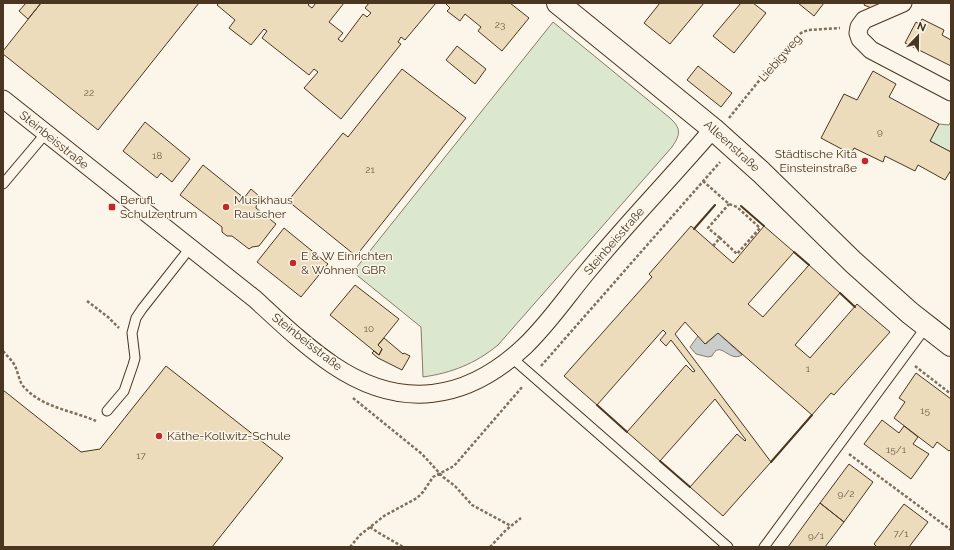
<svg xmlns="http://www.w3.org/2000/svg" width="954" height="550" viewBox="0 0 954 550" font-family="Raleway,sans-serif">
<rect width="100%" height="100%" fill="#fbf6e9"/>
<path fill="#dce7d0" stroke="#887966" d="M 553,22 L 670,118 C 682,129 680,135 672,147 L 498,345 C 475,364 451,373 423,377 L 421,327 L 353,272 Z
M 951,121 L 951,152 L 930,141 L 939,124 L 949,125 Z"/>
<path fill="#c9cecd" stroke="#887966" d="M 718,333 L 742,355 C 729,363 720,339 712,356 L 708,357 L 696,354 L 690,347 L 698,336 L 706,344 Z"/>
<path fill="#ecdcbc" stroke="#4a3520" d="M 26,3 L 41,3 L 28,19 L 19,11 Z
M 41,3 L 199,3 L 98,130 L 3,54 L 3,51 Z
M 219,3 L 310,3 L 308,5 L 312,8 L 316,3 L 344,3 L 329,22 L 343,33 L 338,39 L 342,42 L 363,14 L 367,17 L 371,13 L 365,8 L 369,3 L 436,3 L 405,40 L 401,37 L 398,42 L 401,44 L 341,119 L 304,88 L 318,72 L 314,69 L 309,75 L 262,38 L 267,31 L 264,29 L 251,45 L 229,28 L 235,20 L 217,5 Z
M 445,3 L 510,3 L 529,18 L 502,51 L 478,31 L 481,27 L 465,14 L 460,21 L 447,11 L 450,8 Z
M 660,3 L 704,3 L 670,44 L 644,23 Z
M 741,3 L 753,3 L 766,13 L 734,53 L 713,36 Z
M 798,3 L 824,3 L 814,16 Z
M 865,3 L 886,3 L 874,9 L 864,5 Z
M 922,19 L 944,30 L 942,35 L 951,40 L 951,66 L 905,43 L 916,22 L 919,24 Z
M 457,46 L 486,69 L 475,84 L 446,60 Z
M 698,66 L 732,93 L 721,107 L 687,80 Z
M 402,69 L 466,118 L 356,256 L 288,201 L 343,133 L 348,137 Z
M 873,71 L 896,84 L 889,97 L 939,124 L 930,141 L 951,152 L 951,170 L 945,180 L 918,165 L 915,171 L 885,156 L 883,162 L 854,148 L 851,154 L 821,138 L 844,94 L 857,100 Z
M 145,122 L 190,159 L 172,182 L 161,173 L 157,178 L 123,151 Z
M 203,165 L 244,198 L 251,189 L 259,196 L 257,199 L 256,208 L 276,224 L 259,246 L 252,247 L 249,249 L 232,236 L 227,236 L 222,232 L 222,227 L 180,195 Z
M 691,226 L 733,263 L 764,226 L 794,252 L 748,304 L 763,317 L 809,265 L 840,293 L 795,345 L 810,358 L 857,304 L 890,332 L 834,395 L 831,393 L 812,415 L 718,333 L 705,344 L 685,322 L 675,334 L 771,462 L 723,516 L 690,487 L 737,434 L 745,441 L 746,440 L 715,399 L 660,461 L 627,432 L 686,365 L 693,372 L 695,371 L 671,340 L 666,346 L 660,340 L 666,333 L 663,330 L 597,405 L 564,376 L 652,277 L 649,274 Z
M 284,228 L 328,264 L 301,297 L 257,262 Z
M 355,285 L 399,319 L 378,345 L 382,349 L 379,355 L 330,315 Z
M 384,338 L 403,354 L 404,353 L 410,356 L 402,370 L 378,358 L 372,353 L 374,351 L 379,355 L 382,349 L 378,345 Z
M 166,366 L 283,458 L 212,547 L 3,547 L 3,390 L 81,452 L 100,449 Z
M 916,373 L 951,399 L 951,449 L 949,451 L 937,442 L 933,448 L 894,418 L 905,402 L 899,398 Z
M 882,420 L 899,433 L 904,426 L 918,437 L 913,444 L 929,454 L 911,479 L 864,444 Z
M 849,464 L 873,482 L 844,522 L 820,503 Z
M 820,503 L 844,522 L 825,547 L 788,547 Z
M 904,504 L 928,522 L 909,547 L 877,547 L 874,544 Z"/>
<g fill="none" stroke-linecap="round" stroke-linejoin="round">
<g stroke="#4a3520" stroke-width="11">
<path id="service" d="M 3,184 L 46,133
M 512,358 L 728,547
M 107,411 L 124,391 L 133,365 L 135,358 L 132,333 L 136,318 L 142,309 L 190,248
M 764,547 L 926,327"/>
</g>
<g stroke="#4a3520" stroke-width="19">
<path id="minor" d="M 903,3 L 864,20 L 859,27 L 858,33 L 860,39 L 871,50 L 951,92
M 3,99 L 255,299 C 280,322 305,346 333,365 C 401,411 467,401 525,346 C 549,323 567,296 587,272 C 628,222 672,177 713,129"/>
</g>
<g stroke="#4a3520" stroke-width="24">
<path id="tertiary" d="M 558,3 L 713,129 L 761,172 L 853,262 L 910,313 L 951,345"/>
</g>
<path stroke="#7f6f5c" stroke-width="2.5" stroke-dasharray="3 2" stroke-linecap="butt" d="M 729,118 L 779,56 L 801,33 L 808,30 L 840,28
M 703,181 L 729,204 L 737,207 L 760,228 L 737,254 L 720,238 L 713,246
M 720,238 L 708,228 L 729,204
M 87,301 L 108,317 L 119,328
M 3,351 C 7,356 12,360 15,366 C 18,372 19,381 23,386 C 42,408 71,410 96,421
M 541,366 L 720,162
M 915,366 L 951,394
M 353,398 L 422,454 L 443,477 L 455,486 L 472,505 L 511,526
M 849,454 L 951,530
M 370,527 L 379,533 L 403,547
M 350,547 L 360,535 L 384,516 L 417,498 L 423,492 L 433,477 L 454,466 L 523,386
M 490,547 L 506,530 L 521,518"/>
<use href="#service" stroke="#fbf6e9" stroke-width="9"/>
<use href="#minor" stroke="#fbf6e9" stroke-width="17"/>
<use href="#tertiary" stroke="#fbf6e9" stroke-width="22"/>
<path stroke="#4a3520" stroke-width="2" d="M 741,206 L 764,226
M 694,229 L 715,205
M 794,252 L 809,265
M 840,293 L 855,307
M 597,405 L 627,432
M 660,461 L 690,487
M 771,462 L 812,415"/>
</g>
<g fill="#c62828" stroke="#fbf6e9" stroke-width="1.5">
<circle cx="865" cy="161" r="4"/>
<rect x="108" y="203" width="8" height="8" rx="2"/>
<circle cx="226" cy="207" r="4"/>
<circle cx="293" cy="263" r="4"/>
<circle cx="159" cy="436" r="4"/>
</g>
<g text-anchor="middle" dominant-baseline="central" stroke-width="3" stroke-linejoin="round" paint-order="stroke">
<g font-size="10" fill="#725f47">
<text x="500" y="24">23</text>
<text x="89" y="92">22</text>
<text x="880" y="131">9</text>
<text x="157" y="155">18</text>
<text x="370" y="169">21</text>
<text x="369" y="328">10</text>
<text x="808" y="368">1</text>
<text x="925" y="410">15</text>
<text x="896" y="449">15/1</text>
<text x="141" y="455">17</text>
<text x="846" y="493">9/2</text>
<text x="901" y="533">7/1</text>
<text x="816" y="535">9/1</text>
</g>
<g font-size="12" fill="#4a3520" stroke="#fbf6e9">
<text transform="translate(780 58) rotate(-49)">Liebigweg</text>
<text transform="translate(54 140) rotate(39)">Steinbeisstraße</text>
<text transform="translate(732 146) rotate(42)">Alleenstraße</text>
<text transform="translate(614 241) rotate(-49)">Steinbeisstraße</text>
<text transform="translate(307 342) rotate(38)">Steinbeisstraße</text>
</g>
<g font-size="12" fill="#4a3520" stroke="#fbf6e9" text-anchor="start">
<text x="857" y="154" text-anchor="end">Städtische Kita<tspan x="857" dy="14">Einsteinstraße</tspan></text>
<text x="120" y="200">Berufl.<tspan x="120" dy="14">Schulzentrum</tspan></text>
<text x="234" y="200">Musikhaus<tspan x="234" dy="14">Rauscher</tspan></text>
<text x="301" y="256">E &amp; W Einrichten<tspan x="301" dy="14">&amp; Wohnen GBR</tspan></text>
<text x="167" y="436">Käthe-Kollwitz-Schule</text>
</g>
</g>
<rect width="954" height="550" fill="none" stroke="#4a3520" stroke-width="8"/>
<g transform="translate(918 36) rotate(22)" stroke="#fbf6e9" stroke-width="3" paint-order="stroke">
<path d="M0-3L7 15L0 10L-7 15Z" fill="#4a3520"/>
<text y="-6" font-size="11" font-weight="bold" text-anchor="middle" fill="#4a3520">N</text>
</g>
</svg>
